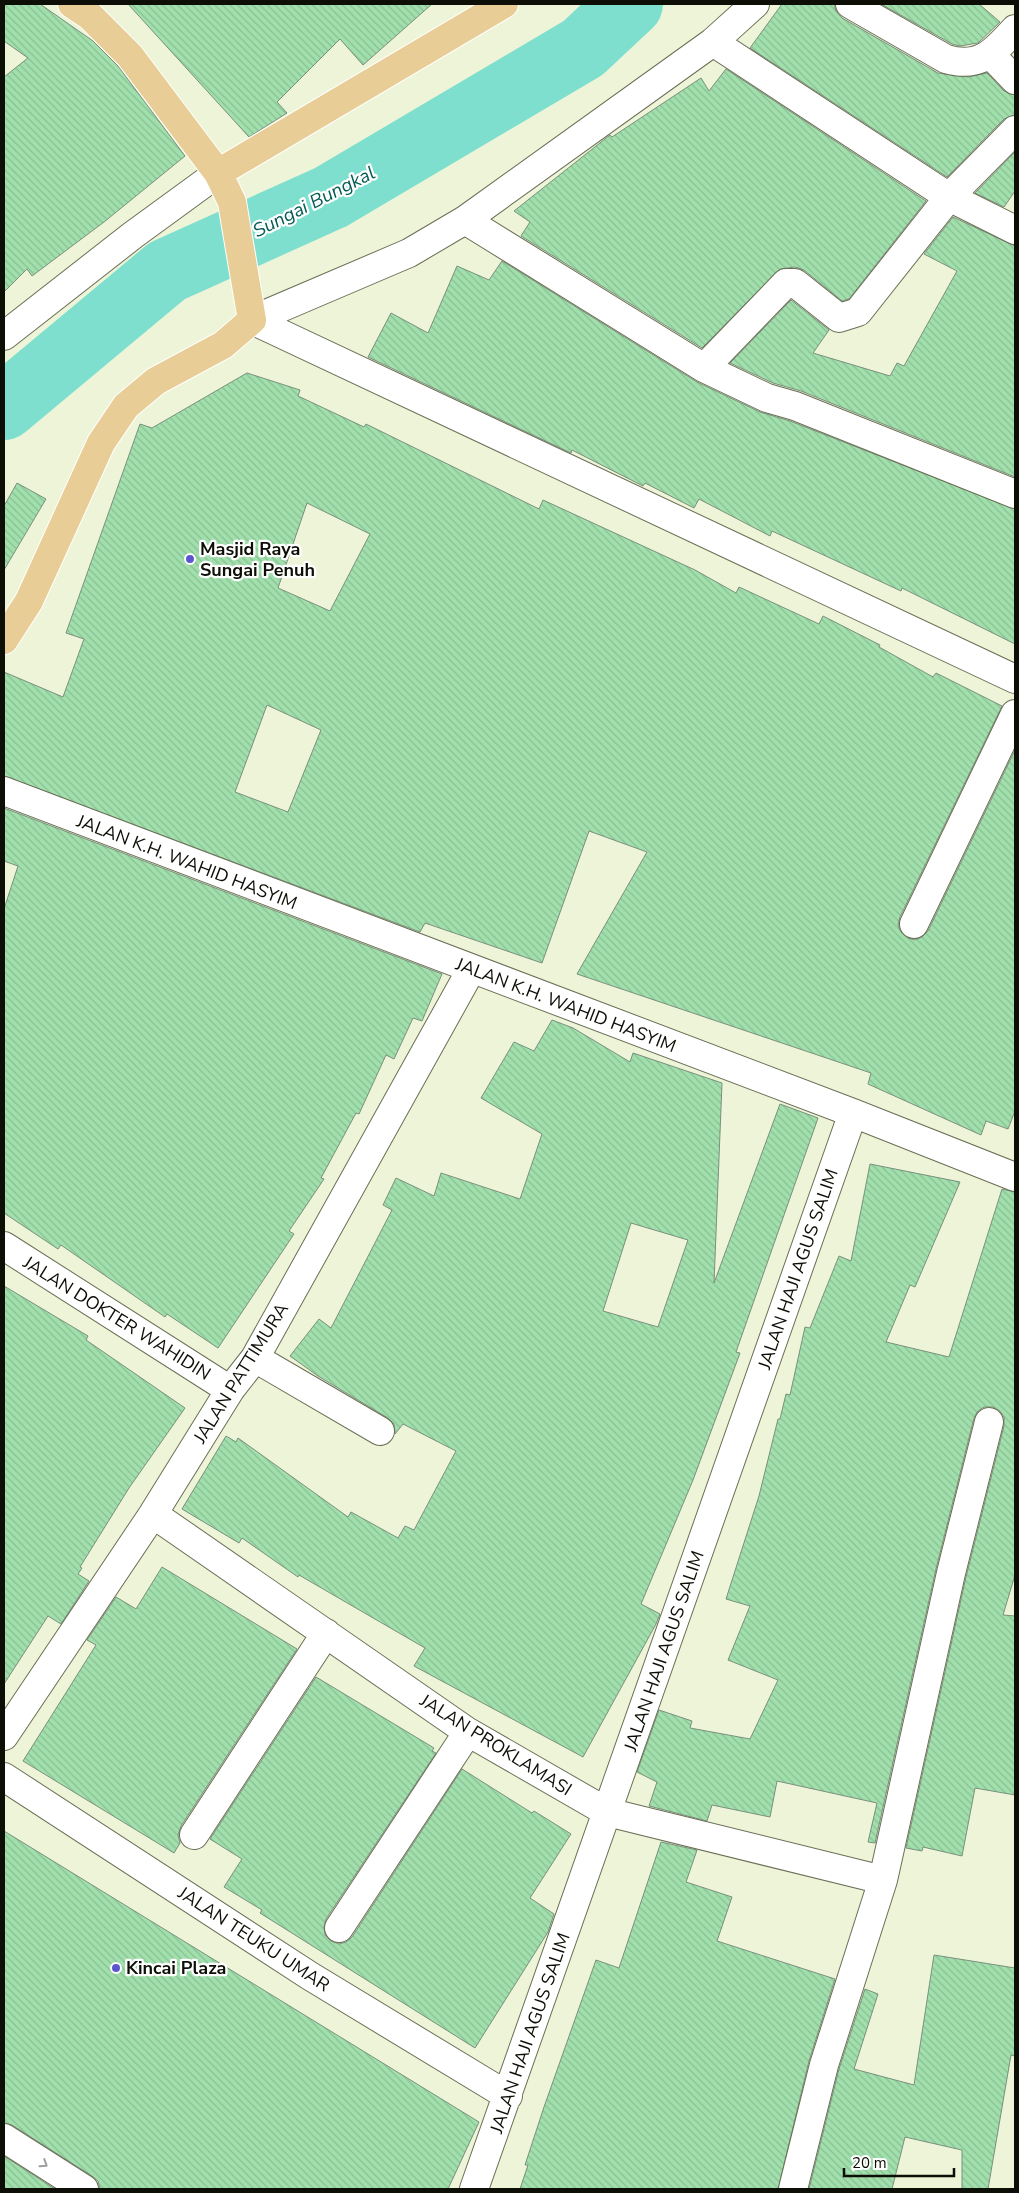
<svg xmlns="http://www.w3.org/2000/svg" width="1019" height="2193" viewBox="0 0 1019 2193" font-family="'Nunito Sans',sans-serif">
<defs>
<pattern id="building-back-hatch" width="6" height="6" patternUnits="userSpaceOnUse" patternTransform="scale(1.25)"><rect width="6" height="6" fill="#a1e0ad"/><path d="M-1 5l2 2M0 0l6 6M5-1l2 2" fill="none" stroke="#89bf93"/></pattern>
</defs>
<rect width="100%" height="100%" fill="#eef4d7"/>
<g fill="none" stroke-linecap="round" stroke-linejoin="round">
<path stroke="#7edfcf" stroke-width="66" d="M 4,407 L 167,271 L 331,197 L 583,48 L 630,4"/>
</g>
<path fill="url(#building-back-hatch)" stroke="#79907d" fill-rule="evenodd" d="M 4,4 L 40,4 L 93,41 L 118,66 L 185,156 L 104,222 L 32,276 L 27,269 L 4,292 L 4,77 L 28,58 L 4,41 Z
M 128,4 L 432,4 L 363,65 L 340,39 L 277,102 L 287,113 L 249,137 Z
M 782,4 L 834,4 L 836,11 L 842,18 L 938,73 L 968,77 L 987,73 L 1004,91 L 1015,95 L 1015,115 L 1004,119 L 947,177 L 750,48 Z
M 881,4 L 979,4 L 1000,22 L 978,43 L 960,46 L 952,44 Z
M 726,69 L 926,201 L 849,299 L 842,301 L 804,270 L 795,267 L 780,269 L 702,348 L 521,236 L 530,222 L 514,211 L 610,135 L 612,137 L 701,78 L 709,91 Z
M 1015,152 L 1015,191 L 1004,207 L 975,193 Z
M 953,217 L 1015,246 L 1015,477 L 801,391 L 773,383 L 730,363 L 791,300 L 829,330 L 813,353 L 890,376 L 897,363 L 904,366 L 957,271 L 924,254 Z
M 502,261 L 697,382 L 760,412 L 790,421 L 1015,509 L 1015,644 L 902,588 L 901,591 L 772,531 L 770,536 L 699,499 L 694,508 L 645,483 L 643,486 L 572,450 L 571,453 L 368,357 L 391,313 L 428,333 L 457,266 L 489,280 Z
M 247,373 L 300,390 L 298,396 L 364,427 L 366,424 L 539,509 L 543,500 L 695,570 L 736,593 L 739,587 L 819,624 L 823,616 L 880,645 L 879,647 L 933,677 L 936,673 L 1002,706 L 900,917 L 898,925 L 901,932 L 908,938 L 915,940 L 922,937 L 928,931 L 1015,750 L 1015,1111 L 1008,1129 L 986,1121 L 981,1135 L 868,1084 L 871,1073 L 577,974 L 647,852 L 589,831 L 542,963 L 425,923 L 420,932 L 4,776 L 4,672 L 63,697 L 84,639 L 66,633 L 140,424 L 152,428 ZM 307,503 L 370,534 L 330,611 L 278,588 ZM 267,705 L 321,730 L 288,812 L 235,792 Z
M 17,483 L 46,499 L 4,570 L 4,506 Z
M 4,808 L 442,974 L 422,1021 L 413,1018 L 394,1059 L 386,1055 L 359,1114 L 356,1113 L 321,1178 L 324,1179 L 289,1231 L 294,1234 L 218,1348 L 167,1314 L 165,1317 L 61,1245 L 58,1249 L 4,1213 L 4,909 L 18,866 L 4,861 Z
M 552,1020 L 573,1028 L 630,1062 L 633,1053 L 722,1083 L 714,1283 L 780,1104 L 818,1118 L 736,1352 L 740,1353 L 693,1480 L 641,1604 L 660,1614 L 656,1624 L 583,1757 L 414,1666 L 425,1648 L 299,1575 L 298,1577 L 242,1538 L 239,1543 L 182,1509 L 226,1436 L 236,1442 L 238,1438 L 348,1517 L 351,1512 L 398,1538 L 405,1526 L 414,1530 L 456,1451 L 403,1424 L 395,1434 L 394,1424 L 388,1418 L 318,1376 L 290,1356 L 319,1319 L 331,1328 L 392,1210 L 383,1205 L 396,1178 L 434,1196 L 441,1173 L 520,1199 L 542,1134 L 481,1098 L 514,1042 L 534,1051 ZM 631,1223 L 688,1240 L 658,1327 L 603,1311 Z
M 870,1164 L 960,1182 L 915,1287 L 910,1285 L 886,1342 L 949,1357 L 1002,1189 L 1015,1192 L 1015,1575 L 1003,1615 L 1015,1616 L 1015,1795 L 975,1788 L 962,1856 L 923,1847 L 922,1851 L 906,1848 L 966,1577 L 1004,1426 L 1004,1417 L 1000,1411 L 993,1407 L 984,1407 L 977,1412 L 974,1418 L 936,1569 L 875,1843 L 868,1842 L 877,1803 L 777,1781 L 770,1817 L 712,1805 L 707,1821 L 649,1806 L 657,1782 L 637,1772 L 659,1710 L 692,1721 L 690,1728 L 750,1739 L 778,1680 L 728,1660 L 750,1606 L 726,1599 L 759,1496 L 778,1419 L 780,1419 L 786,1394 L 790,1395 L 805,1327 L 810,1328 L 839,1256 L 851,1261 Z
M 4,1286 L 88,1336 L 86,1340 L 185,1408 L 129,1488 L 80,1567 L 82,1568 L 78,1574 L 89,1581 L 61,1624 L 48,1616 L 4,1684 Z
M 162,1567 L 297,1649 L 181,1826 L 178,1835 L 180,1843 L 174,1853 L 23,1761 L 96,1645 L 87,1640 L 116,1597 L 136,1609 Z
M 316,1677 L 434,1748 L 432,1751 L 436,1753 L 326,1919 L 324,1927 L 325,1935 L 331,1941 L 339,1944 L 346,1942 L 352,1937 L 462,1769 L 532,1813 L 534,1811 L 571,1834 L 530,1898 L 554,1914 L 548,1932 L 475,2048 L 260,1913 L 262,1910 L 224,1887 L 242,1859 L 210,1839 Z
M 4,1831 L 479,2122 L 448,2189 L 100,2189 L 98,2181 L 92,2176 L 12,2125 L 4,2123 Z
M 661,1842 L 697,1850 L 686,1882 L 732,1897 L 717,1941 L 835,1979 L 809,2061 L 778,2189 L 520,2189 L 528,2165 L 525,2165 L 544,2107 L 596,1960 L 619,1968 Z
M 934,1955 L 1015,1968 L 1015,2056 L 1011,2055 L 988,2189 L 962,2189 L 962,2150 L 905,2137 L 892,2189 L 809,2189 L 839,2069 L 865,1989 L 878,1994 L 854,2069 L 914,2085 Z
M 4,2156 L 55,2189 L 4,2189 Z"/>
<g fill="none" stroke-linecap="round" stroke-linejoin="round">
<g stroke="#6a6f56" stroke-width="30">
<path id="minor" d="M 850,4 L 946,59 C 980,69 994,52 1015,29
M 713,42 L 949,197 L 1015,230
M 991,55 L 1015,80
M 465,220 L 704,368 L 767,398 L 795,406 L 1015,494
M 252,320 L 1015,679
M 252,320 L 409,253 L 465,220 L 713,42 L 755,4
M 4,336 L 133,235 L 218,173
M 704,368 L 786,283 L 795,283 L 839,318 L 858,312 L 949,197 L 1015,130
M 4,791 L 853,1113 L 1015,1177
M 914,924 L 1015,714
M 4,1246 L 230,1390
M 255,1358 L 380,1431
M 153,1514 L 468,1732 L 607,1812 L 883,1880
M 4,1736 L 153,1514 L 230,1390 L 255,1358 L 471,970
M 4,1777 L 310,1976 L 508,2096
M 194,1835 L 326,1633
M 339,1928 L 468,1732
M 4,2138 L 84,2189
M 474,2189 L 853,1113
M 793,2189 L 824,2065 L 883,1880 L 951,1573 L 989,1422"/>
</g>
<g stroke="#fff" stroke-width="30">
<path id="major" d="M 218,173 L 504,4
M 4,640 L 29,601 L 101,443 L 126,406 L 156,381 L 223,345 L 252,320 L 232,202 L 218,173 L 130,56 L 90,16 L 72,4"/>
</g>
<use href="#minor" stroke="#fff" stroke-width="28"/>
<use href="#major" stroke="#e8cd97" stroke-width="28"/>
</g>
<defs><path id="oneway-chevron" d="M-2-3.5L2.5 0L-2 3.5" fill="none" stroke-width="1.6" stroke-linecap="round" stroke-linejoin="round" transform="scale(1.25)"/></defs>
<use stroke="#9e9f9b" href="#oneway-chevron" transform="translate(44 2164) rotate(33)"/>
<g fill="#5c56ce" stroke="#fff" stroke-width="2">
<circle cx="190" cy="559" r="5"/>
<circle cx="116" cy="1968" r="5"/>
</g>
<g text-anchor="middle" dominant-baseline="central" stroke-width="4.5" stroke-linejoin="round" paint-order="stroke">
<g font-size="18" font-weight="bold" fill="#0d0f06" stroke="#fff" text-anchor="start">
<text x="200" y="549">Masjid Raya<tspan x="200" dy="21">Sungai Penuh</tspan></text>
<text x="126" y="1968">Kincai Plaza</text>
</g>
<g font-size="18" fill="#0d0f06" stroke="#fff">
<text transform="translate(187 862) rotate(21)">JALAN K.H. WAHID HASYIM</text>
<text transform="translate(566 1005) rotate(21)">JALAN K.H. WAHID HASYIM</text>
<text transform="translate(798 1269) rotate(-71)">JALAN HAJI AGUS SALIM</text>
<text transform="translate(117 1318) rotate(32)">JALAN DOKTER WAHIDIN</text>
<text transform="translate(241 1373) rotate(-58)">JALAN PATTIMURA</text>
<text transform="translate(664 1651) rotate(-71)">JALAN HAJI AGUS SALIM</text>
<text transform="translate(496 1745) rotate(32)">JALAN PROKLAMASI</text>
<text transform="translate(254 1939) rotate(33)">JALAN TEUKU UMAR</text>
<text transform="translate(530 2033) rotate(-71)">JALAN HAJI AGUS SALIM</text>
</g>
<g font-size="19" font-style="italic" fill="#065d53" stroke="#fff">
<text transform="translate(314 202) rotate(-27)">Sungai Bungkal</text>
</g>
</g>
<rect width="1019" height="2193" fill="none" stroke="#0d0f06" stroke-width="10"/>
<path d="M844 2168v8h110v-8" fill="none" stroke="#0d0f06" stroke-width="2.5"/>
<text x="852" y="2168" font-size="15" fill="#0d0f06" stroke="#ffffff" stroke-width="4" paint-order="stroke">20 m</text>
</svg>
